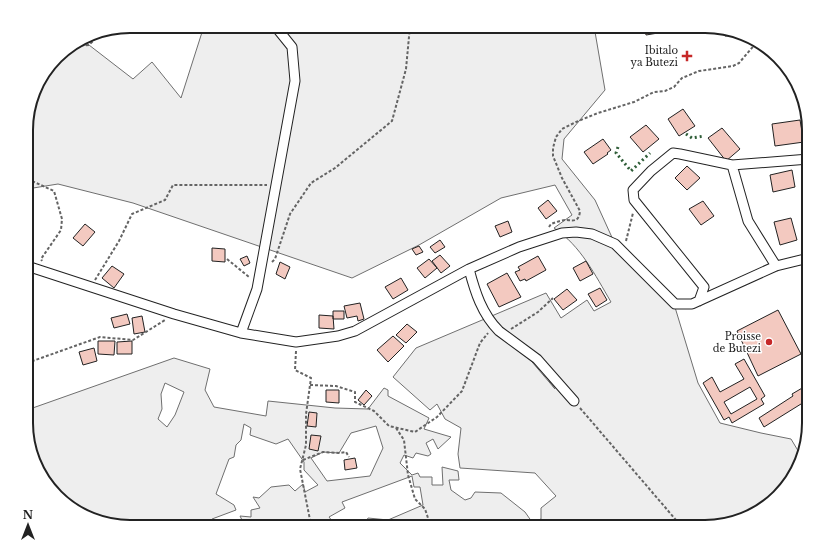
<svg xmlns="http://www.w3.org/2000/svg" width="835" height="553" font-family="'Libre Baskerville',serif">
	<rect width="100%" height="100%" fill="#fff"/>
	<path fill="#eee" stroke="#6f6f6f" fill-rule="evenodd" d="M 204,26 L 594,26 L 605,90 L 564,139 L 562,159 L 595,200 L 615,244 L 674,304 L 698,383 L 720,423 L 761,433 L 791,439 L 800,454 L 791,481 L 757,513 L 711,527 L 363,527 L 368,518 L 388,520 L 423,505 L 420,487 L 414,487 L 412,476 L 342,502 L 345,508 L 329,517 L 333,522 L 326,527 L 245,527 L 245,526 L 240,516 L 251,517 L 251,510 L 260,508 L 253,497 L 259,498 L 271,487 L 289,485 L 295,491 L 303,484 L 305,492 L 318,485 L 304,470 L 304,462 L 288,439 L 276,444 L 250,435 L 251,428 L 244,424 L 241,440 L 236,445 L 234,457 L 229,459 L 216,494 L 234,505 L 236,510 L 212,519 L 214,527 L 130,527 L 72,509 L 40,475 L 27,436 L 27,410 L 174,358 L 210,369 L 205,390 L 214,407 L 266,416 L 268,401 L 335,408 L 368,409 L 384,388 L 388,390 L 388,396 L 429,418 L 424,429 L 451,437 L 438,449 L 433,439 L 426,443 L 431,454 L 428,456 L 416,453 L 413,458 L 404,455 L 400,463 L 412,475 L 418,473 L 420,477 L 432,477 L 432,485 L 443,485 L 442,467 L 458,471 L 459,480 L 449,480 L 451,490 L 465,500 L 471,498 L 475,492 L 501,493 L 525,512 L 532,522 L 541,519 L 541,508 L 556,496 L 535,473 L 460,468 L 458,454 L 461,428 L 445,419 L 437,404 L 430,410 L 393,377 L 416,348 L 546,293 L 561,318 L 587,300 L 594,311 L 611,302 C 595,275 581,246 554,228 L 572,215 L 555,185 L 501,198 L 419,245 L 352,278 L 133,203 L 58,184 L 27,189 L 27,117 L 37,84 L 61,52 L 71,46 L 89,45 L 133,79 L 152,62 L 181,98 ZM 529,352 L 555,389 L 527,356 ZM 165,383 L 184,392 L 175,415 L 167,427 L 158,419 L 162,409 L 161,394 ZM 376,426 L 383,448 L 370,476 L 327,481 L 311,458 L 323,452 L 339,453 L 351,433 Z"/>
	<path fill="#f3c9c0" stroke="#222" fill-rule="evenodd" d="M 644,26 L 675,26 L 676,30 L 646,35 Z
		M 725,32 L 734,35 L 725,36 Z
		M 683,109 L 695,126 L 679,136 L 668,119 Z
		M 800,120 L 804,142 L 775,146 L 772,124 Z
		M 646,125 L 659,139 L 643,152 L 630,137 Z
		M 722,128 L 740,149 L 726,161 L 708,138 Z
		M 603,139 L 611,150 L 607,153 L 608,154 L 593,164 L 584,152 Z
		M 687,166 L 700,178 L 687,190 L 675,178 Z
		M 792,170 L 795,187 L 773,192 L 770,175 Z
		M 548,200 L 557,211 L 546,219 L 538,208 Z
		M 703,201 L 714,216 L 701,225 L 689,209 Z
		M 791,218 L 797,240 L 780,245 L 774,222 Z
		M 508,221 L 512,232 L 500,237 L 495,226 Z
		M 85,224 L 95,232 L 83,246 L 73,238 Z
		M 440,240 L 445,247 L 435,253 L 430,247 Z
		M 419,246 L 423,252 L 416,255 L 412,249 Z
		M 212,248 L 225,249 L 225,262 L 212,261 Z
		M 440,255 L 450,266 L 441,273 L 432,261 Z
		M 247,256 L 250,263 L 244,266 L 240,259 Z
		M 538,256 L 546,270 L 526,281 L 525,279 L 520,281 L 515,272 L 520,270 L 518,267 Z
		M 429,259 L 437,268 L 425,278 L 417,268 Z
		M 586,261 L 593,274 L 580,281 L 573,268 Z
		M 280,262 L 290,267 L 285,279 L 276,274 Z
		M 112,266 L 124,274 L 114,288 L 102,278 Z
		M 507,273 L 521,297 L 499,307 L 487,284 Z
		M 401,278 L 408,290 L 393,299 L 385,287 Z
		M 600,288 L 607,300 L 596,307 L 588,294 Z
		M 567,289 L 577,300 L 563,310 L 554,299 Z
		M 360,303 L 364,319 L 358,321 L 357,316 L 347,318 L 344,306 Z
		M 778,310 L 801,354 L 758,376 L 737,331 Z
		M 333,311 L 344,311 L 344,319 L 333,319 Z
		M 127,314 L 130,324 L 114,328 L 111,318 Z
		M 319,315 L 333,316 L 334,329 L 319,328 Z
		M 142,316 L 145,332 L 134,334 L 132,318 Z
		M 407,324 L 417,332 L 406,343 L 396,335 Z
		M 393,336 L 404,346 L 388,362 L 377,350 Z
		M 98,341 L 115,341 L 114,355 L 98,354 Z
		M 132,341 L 132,354 L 117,354 L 117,342 Z
		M 94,348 L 97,361 L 83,365 L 79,352 Z
		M 744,359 L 765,396 L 761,399 L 764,404 L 732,423 L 729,417 L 724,420 L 703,383 L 712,377 L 720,392 L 744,379 L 735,364 ZM 750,387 L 757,399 L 731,414 L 724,402 Z
		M 809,384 L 809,399 L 764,427 L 759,418 L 793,396 L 792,394 Z
		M 326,390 L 339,390 L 339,403 L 326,402 Z
		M 366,390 L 372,396 L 364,405 L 358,400 Z
		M 309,412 L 317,413 L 316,427 L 307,426 Z
		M 311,435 L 321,436 L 318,451 L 309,449 Z
		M 355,458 L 357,468 L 345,470 L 344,460 Z"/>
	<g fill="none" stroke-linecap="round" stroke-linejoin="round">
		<g stroke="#222" stroke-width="11">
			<path id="street" d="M 732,165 L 809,159
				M 27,266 L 174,314 L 241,333 L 296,342 L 338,336 L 355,331 L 469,269 L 519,247 L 562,233 L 576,232 L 592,234 L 615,244 L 675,304 L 692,304 L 776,266 L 809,258
				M 469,269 C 475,292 482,314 499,331 L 537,359 L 574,401
				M 699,301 L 704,287 L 634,200 L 633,190 L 651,171 L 673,153 L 680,154 L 732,165 L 748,221 L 776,266
				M 241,333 L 257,289 L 295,81 L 292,47 L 275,26"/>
		</g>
		<path stroke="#646464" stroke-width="2" stroke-dasharray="3 2" stroke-linecap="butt" d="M 176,26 L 192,33 L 228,30 L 231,26
			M 71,46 L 89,45 L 96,38 L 138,26
			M 27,182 L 34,182 L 54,191 L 62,219 L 61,230 L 41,259 L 42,261
			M 549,227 L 551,224 C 556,222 562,220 567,220 C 575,221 579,221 580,211 L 562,178 L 553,156 L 553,148 L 556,137 L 562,129 L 576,122 L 598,113 L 634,102 L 654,92 L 665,91 L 674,87 L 682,78 L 699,71 L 733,66 L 739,63 L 757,42
			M 626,241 L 633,213
			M 227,259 L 249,277
			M 272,262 L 275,259 L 290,214 L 311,183 L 335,168 L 392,121 L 406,69 L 410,26
			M 95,280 L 119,241 L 132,214 L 165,200 L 173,185 L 267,185
			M 511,329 L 538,312 L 553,298
			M 296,351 L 295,370 L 311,378 L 306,414 L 306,445 L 300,469 L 311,525 L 314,527
			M 27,363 L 100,337 L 133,340 L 165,320
			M 310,385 L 336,386 L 355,392 L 355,402 L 374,411 L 389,426 L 415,432 L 437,417 L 462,391 L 480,343 L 488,333
			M 580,408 L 682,527
			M 396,428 L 404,440 L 408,475 L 415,499 L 425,509 L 431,527
			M 303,460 L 323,452 L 339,453 L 346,452 L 349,457"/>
		<use href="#street" stroke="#fff" stroke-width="9"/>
		<path stroke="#2f5e38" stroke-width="3" stroke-dasharray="2 3" stroke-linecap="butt" d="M 686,134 L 692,138 L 704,136
			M 618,147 L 616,153 L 631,171 L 650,153"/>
	</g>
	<g fill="#c62828" stroke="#fff" stroke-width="1.5">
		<path d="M685 50h4v4h4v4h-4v4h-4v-4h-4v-4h4z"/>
		<circle cx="769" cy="342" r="4"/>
	</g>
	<g text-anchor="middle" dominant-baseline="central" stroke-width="3" stroke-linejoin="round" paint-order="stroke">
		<g font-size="10" fill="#222" stroke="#fff" text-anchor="end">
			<text x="678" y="50">Ibitalo<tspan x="678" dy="12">ya Butezi</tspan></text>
			<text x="761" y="336">Proisse<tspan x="761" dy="12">de Butezi</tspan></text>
		</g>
	</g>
	<path d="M0 0H835V553H0ZM130 33H705A97 97 0 0 1 802 130V423A97 97 0 0 1 705 520H130A97 97 0 0 1 33 423V130A97 97 0 0 1 130 33Z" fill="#fff" fill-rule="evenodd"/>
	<path fill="none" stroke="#222" stroke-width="2" d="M130 33H705A97 97 0 0 1 802 130V423A97 97 0 0 1 705 520H130A97 97 0 0 1 33 423V130A97 97 0 0 1 130 33Z"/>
	<g transform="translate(28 525)" stroke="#ffffff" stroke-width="3" paint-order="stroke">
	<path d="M0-3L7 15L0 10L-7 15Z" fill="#222222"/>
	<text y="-6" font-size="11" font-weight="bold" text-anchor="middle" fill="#222222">N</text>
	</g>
</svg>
